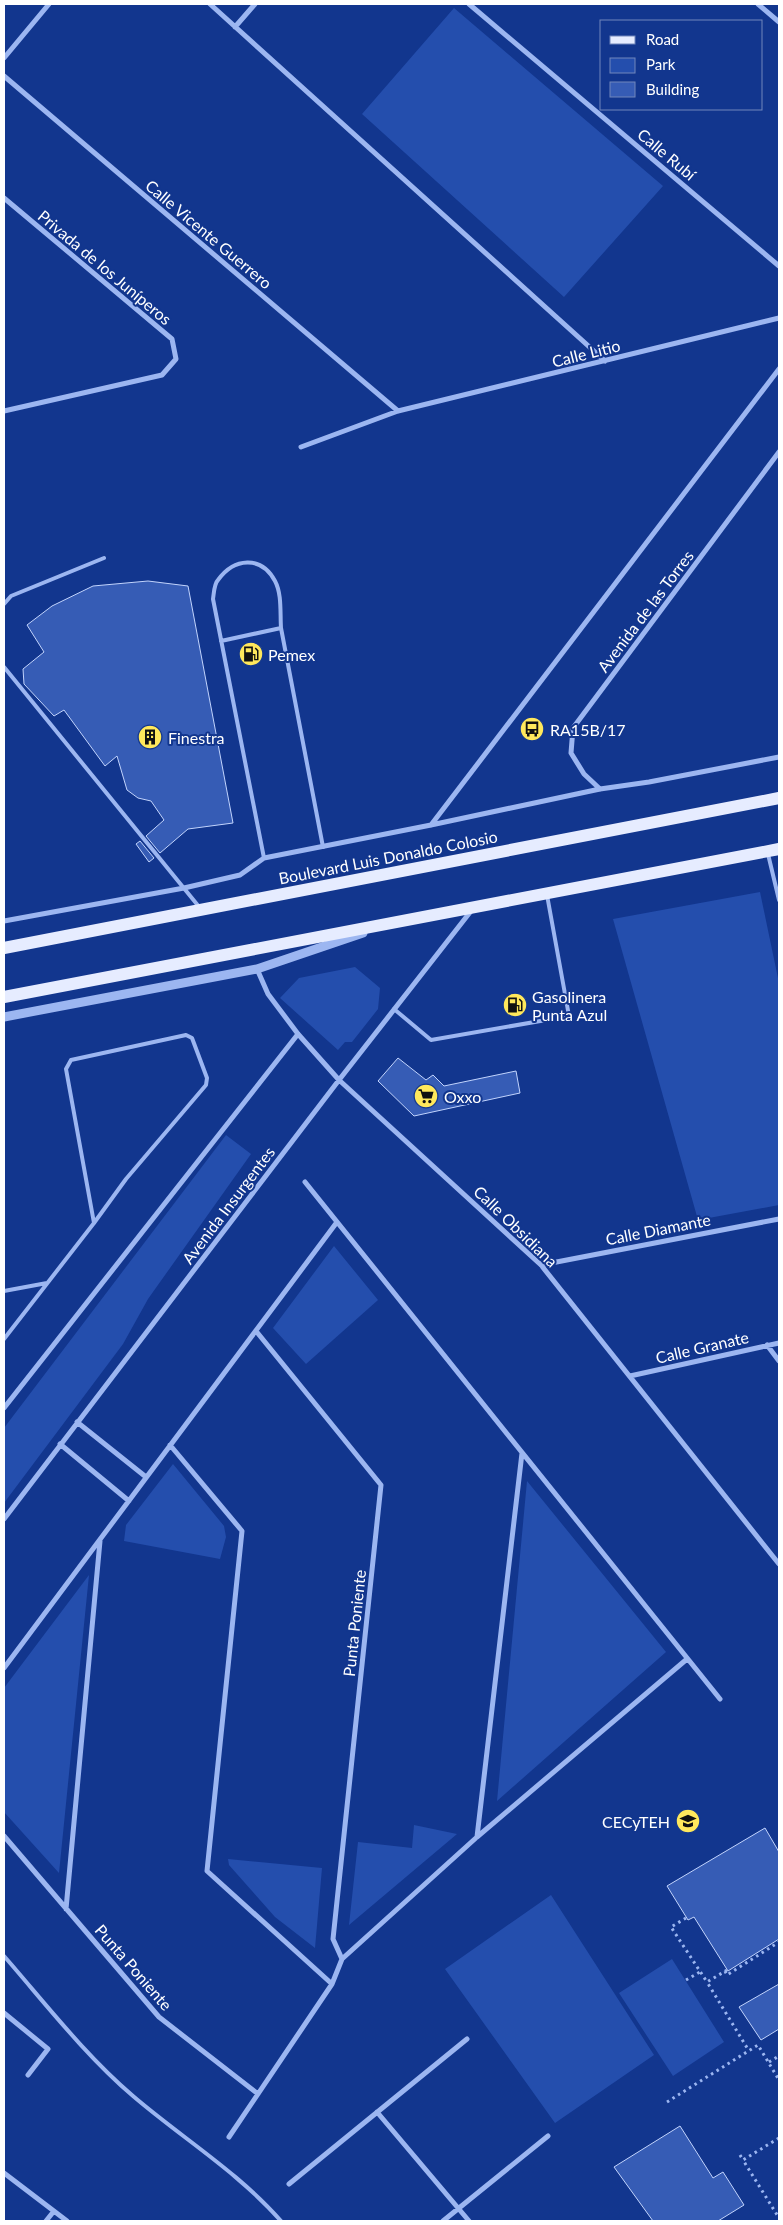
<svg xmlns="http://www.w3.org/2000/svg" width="783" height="2225" font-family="Lato,sans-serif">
	<rect width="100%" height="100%" fill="#12368e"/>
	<path fill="#244ead" d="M 454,8 L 663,186 L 564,297 L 362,114 Z
		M 760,892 L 779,983 L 779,1205 L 698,1220 L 613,919 Z
		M 355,967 L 380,988 L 378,1009 L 352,1042 L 345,1042 L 338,1050 L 280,998 L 299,978 Z
		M 226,1135 L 251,1154 L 148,1299 L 123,1344 L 4,1503 L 4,1428 Z
		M 334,1246 L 378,1300 L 306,1364 L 273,1328 Z
		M 173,1464 L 224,1526 L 226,1537 L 220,1559 L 124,1541 L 126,1525 Z
		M 527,1481 L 666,1652 L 497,1801 Z
		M 89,1575 L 59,1873 L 4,1812 L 4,1688 Z
		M 414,1825 L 457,1834 L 349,1925 L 358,1842 L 412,1848 Z
		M 228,1859 L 322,1868 L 315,1948 L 275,1917 L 229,1865 Z
		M 551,1895 L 654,2055 L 555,2123 L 445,1969 Z
		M 672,1959 L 724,2042 L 673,2076 L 619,1993 Z"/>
	<path fill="#365cb5" stroke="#c2d4fd" d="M 148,581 L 188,586 L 233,823 L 188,829 L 160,853 L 146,836 L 164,820 L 151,801 L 138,798 L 127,790 L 117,756 L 105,766 L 64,710 L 54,716 L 24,684 L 23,669 L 44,652 L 27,625 L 52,606 L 93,586 Z
		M 140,841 L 154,858 L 149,862 L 136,844 Z
		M 398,1058 L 426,1080 L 433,1075 L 444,1086 L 516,1071 L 520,1093 L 414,1116 L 378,1081 Z
		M 765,1828 L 779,1852 L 779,1939 L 728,1971 L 694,1917 L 688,1920 L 667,1886 Z
		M 779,1984 L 779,2029 L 761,2040 L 739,2007 Z
		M 680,2126 L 713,2178 L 723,2172 L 744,2205 L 718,2221 L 653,2221 L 614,2167 Z"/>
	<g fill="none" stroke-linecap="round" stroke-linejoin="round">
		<path stroke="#9cb6f1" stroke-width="3" stroke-dasharray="2.5 4" stroke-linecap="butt" d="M 686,1918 L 671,1927 L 707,1982
			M 727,1970 L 707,1982 L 749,2051
			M 725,1971 L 727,1975 L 779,1942
			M 686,1980 L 700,1972
			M 769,2062 L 779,2056
			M 667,2102 L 758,2045 L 779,2080
			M 779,2138 L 743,2160 L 779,2218
			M 740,2155 L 743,2160"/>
		<path stroke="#9cb6f1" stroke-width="4" d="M 4,604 L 11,596 L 104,558
			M 221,641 L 281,628
			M 4,667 L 200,908
			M 768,854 L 779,900
			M 264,858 L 213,599 C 214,593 214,584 218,580 C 234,558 261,555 275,581 C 282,594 280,613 281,628 L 323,847
			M 394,1009 L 431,1040 L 569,1016 L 547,895
			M 4,1291 L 47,1283
			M 4,1339 L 94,1223 L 126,1179 L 206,1085 L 207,1078 L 192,1038 L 186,1035 L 71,1060 L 66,1069 L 94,1223
			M 4,1956 C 45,2003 85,2055 133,2096 C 182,2138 238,2172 281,2221"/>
		<path stroke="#9cb6f1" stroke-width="5" d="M 210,4 L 605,361
			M 469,4 L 779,266
			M 758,4 L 779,22
			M 235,27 L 255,4
			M 4,58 L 49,4
			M 4,76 L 398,411
			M 4,198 L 172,339 L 176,359 L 162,375 L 4,411
			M 301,447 L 398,411 L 779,318
			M 600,789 L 584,774 L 571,753 L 573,728 L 779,452
			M 431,825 L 779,369
			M 4,921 L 184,888 L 240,875 L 264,858 L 431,825 L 600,789 L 649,782 L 779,757
			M 257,969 L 268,994 L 298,1034 L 339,1080 L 541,1265 L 779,1564
			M 305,1182 L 720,1699
			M 541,1265 L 779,1219
			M 256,1331 L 381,1485 L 333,1939 L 342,1959
			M 767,1345 L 779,1361
			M 630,1376 L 779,1343
			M 4,1408 L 298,1034
			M 77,1422 L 146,1477
			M 60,1444 L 129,1501
			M 170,1445 L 242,1531 L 207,1871 L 332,1984
			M 4,1519 L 339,1080 L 471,911
			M 4,1668 L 337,1222
			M 4,1836 L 159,2017 L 258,2094
			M 477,1837 L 522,1453
			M 66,1909 L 100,1541
			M 4,2013 L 48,2049 L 28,2075
			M 377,2112 L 469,2221
			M 229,2137 L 332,1984 L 342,1959 L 477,1837 L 687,1659
			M 4,2173 L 67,2221
			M 289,2184 L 467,2039
			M 46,2221 L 54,2211
			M 443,2221 L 548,2136"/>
		<path stroke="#9cb6f1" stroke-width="9" d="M 4,1017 L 257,969 L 363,933"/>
		<path stroke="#e6ecff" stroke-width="12" d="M 4,948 L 779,798
			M 4,997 L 779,849"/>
	</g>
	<defs>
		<g id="fuel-disc" transform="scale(1.25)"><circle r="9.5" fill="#ffe85c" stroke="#12368e"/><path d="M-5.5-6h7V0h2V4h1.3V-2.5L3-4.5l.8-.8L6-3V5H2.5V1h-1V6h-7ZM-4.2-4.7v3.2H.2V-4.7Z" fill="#111"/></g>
		<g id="bus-disc" transform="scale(1.25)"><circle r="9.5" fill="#ffe85c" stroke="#12368e"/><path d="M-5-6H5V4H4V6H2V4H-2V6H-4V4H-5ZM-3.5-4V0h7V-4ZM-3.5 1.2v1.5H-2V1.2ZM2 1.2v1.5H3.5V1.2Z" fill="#111"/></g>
		<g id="building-disc" transform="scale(1.25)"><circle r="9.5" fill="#ffe85c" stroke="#12368e"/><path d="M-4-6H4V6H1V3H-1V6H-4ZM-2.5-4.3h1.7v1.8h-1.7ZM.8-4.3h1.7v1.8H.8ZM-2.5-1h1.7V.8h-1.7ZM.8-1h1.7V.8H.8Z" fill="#111"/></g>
		<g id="supermarket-disc" transform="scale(1.25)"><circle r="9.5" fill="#ffe85c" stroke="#12368e"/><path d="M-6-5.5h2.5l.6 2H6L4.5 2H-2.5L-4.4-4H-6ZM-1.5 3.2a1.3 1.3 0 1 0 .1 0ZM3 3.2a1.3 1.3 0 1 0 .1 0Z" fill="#111"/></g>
		<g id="school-disc" transform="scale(1.25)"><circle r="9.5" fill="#ffe85c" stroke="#12368e"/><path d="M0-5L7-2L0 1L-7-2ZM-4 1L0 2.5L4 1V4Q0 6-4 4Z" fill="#111"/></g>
	</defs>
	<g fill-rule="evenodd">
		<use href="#fuel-disc" x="251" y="654"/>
		<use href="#bus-disc" x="532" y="729"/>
		<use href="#building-disc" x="150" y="737"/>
		<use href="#fuel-disc" x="515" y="1005"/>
		<use href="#supermarket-disc" x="426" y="1096"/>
		<use href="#school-disc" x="688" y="1821"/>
	</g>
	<g text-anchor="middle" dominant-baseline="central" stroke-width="4" stroke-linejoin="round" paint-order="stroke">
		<g font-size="16" fill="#fff" stroke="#12368e">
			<text transform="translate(667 154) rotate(40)">Calle Rubí</text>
			<text transform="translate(209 234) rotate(40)">Calle Vicente Guerrero</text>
			<text transform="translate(105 267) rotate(40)">Privada de los Juníperos</text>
			<text transform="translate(586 353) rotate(-14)">Calle Litio</text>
			<text transform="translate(645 611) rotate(-53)">Avenida de las Torres</text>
			<text transform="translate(388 857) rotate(-11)">Boulevard Luis Donaldo Colosio</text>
			<text transform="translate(228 1205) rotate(-53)">Avenida Insurgentes</text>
			<text transform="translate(516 1226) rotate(44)">Calle Obsidiana</text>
			<text transform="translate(658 1229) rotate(-11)">Calle Diamante</text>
			<text transform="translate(702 1347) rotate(-13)">Calle Granate</text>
			<text transform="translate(354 1623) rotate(-84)">Punta Poniente</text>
			<text transform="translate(134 1967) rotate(49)">Punta Poniente</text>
		</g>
		<g font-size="16" fill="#fff" stroke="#12368e" text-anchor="start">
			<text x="268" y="654">Pemex</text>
			<text x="550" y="729">RA15B/17</text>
			<text x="168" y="737">Finestra</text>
			<text x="532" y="996">Gasolinera<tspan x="532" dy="18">Punta Azul</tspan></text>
			<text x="444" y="1096">Oxxo</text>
			<text x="670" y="1821" text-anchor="end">CECyTEH</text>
		</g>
	</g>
	<rect width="783" height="2225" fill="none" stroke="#ffffff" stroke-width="10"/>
	<rect x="600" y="20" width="162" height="90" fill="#12368e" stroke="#7186bb"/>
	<rect x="610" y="36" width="25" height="8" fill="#e6ecff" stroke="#7186bb"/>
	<text x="646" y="45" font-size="15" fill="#ffffff">Road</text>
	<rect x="610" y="58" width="25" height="15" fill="#244ead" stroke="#7186bb"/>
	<text x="646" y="70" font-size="15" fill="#ffffff">Park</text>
	<rect x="610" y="82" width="25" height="15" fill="#365cb5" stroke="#7186bb"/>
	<text x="646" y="95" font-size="15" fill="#ffffff">Building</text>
</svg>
